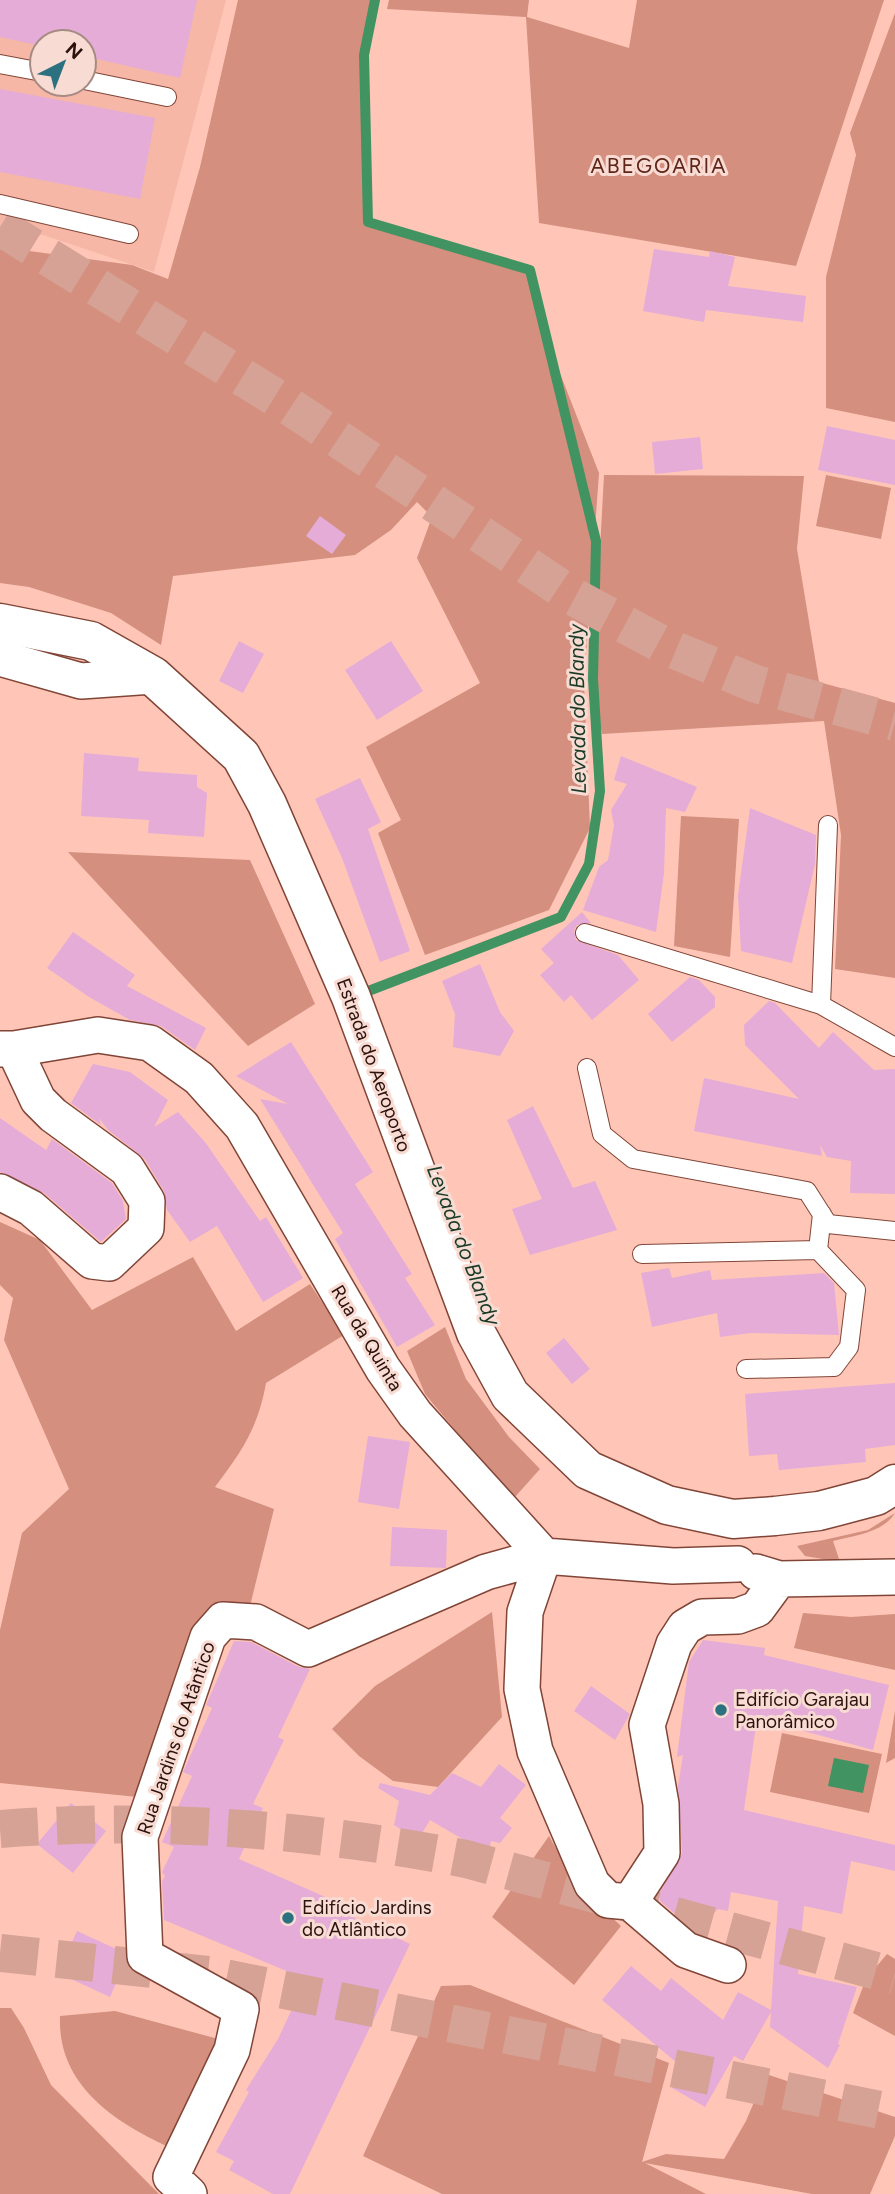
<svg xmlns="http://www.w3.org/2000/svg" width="895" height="2194" font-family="Figtree,sans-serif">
	<rect width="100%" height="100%" fill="#ffc6b7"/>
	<path fill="#f6b7a7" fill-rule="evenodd" d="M 0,0 L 226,0 L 154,272 L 43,235 L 0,235 ZM 42,42 L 84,42 L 84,84 L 42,84 Z"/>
	<path fill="#d48f7e" d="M 238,0 L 375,0 L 364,55 L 368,222 L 530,270 L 554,358 L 599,473 L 584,683 L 590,828 L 549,910 L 425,955 L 378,833 L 401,820 L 366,747 L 480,683 L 417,558 L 432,517 L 417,502 L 391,530 L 355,555 L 173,576 L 161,645 L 111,613 L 29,587 L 0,583 L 0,247 L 132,265 L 168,279 L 200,167 Z
		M 389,0 L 529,0 L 527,17 L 629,48 L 637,0 L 884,0 L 796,266 L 539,223 L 526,17 L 387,9 Z
		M 895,13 L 895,422 L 826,408 L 826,277 L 856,155 L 850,133 Z
		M 604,475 L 804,476 L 797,549 L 819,682 L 895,703 L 895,978 L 835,969 L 841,835 L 824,721 L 602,734 L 593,679 Z
		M 826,475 L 891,488 L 881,539 L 816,526 Z
		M 681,816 L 739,819 L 730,957 L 674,946 Z
		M 68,852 L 250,860 L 315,1004 L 248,1046 Z
		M 0,1222 L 40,1240 L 92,1310 L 193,1257 L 236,1331 L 310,1284 L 344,1335 L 266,1383 C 258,1428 242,1451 215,1487 L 274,1509 L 250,1606 L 198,1627 L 147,1798 L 0,1783 L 0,1630 L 22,1533 L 69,1489 L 4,1340 L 13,1298 L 0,1285 Z
		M 445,1327 L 466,1379 L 509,1437 L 540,1469 L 515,1497 L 505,1490 L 425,1394 L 407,1351 Z
		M 895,1513 C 884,1532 854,1536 833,1541 L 840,1562 L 805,1556 L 797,1546 L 868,1530 Z
		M 492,1612 L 502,1717 L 438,1787 L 393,1781 L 359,1756 L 332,1729 L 375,1686 Z
		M 803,1613 L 851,1617 L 895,1614 L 895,1670 L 794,1648 Z
		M 895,1711 L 895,1758 L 886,1763 Z
		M 782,1733 L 882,1754 L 869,1813 L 770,1792 Z
		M 549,1836 L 575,1882 L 621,1926 L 574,1985 L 492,1917 Z
		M 887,1954 L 895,1959 L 895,2036 L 853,2013 L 866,1979 Z
		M 470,1985 L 669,2063 L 642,2162 L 666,2154 L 724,2159 L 746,2121 L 766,2074 L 895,2117 L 895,2136 L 870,2194 L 812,2194 L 645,2163 L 706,2194 L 442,2194 L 363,2156 L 441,1986 Z
		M 0,2008 L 11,2008 L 24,2028 L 51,2085 L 159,2194 L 0,2194 Z
		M 115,2011 L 222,2040 L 178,2151 C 120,2126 57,2088 60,2016 Z"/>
	<path fill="#429362" d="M 834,1758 L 869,1765 L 863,1793 L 828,1786 Z"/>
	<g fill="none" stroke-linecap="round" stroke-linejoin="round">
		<path stroke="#429362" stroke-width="10" d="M 358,995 L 561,917 L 589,864 L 600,791 L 593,679 L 596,541 L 530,270 L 368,222 L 364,55 L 375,0"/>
	</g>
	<path fill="#e4acd7" d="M 0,0 L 197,0 L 180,78 L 84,56 L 84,42 L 42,42 L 42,46 L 0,37 Z
		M 0,89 L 155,118 L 140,199 L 0,172 Z
		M 654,249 L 709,257 L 710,251 L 735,257 L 728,286 L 806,296 L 803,322 L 706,310 L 704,322 L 643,311 Z
		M 827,426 L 895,440 L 895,485 L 818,470 Z
		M 700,437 L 703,469 L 655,474 L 652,442 Z
		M 320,516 L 346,535 L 332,554 L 306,536 Z
		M 239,641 L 264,654 L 243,693 L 219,681 Z
		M 391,641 L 423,691 L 377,720 L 345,670 Z
		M 84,753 L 139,758 L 138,771 L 197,775 L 197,787 L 207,793 L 204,837 L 148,833 L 149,820 L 81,816 Z
		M 621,756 L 697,787 L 685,812 L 666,808 L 664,873 L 656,932 L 583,910 L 599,867 L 608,860 L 614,825 L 611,810 L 627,784 L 614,780 Z
		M 360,778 L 381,822 L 368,829 L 410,951 L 380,962 L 342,858 L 315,799 Z
		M 750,808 L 816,835 L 815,864 L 792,963 L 741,951 L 738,895 Z
		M 582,912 L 591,923 L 577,925 L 574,930 L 576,940 L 618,955 L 639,980 L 592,1020 L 571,995 L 564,1002 L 540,975 L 554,963 L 541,949 Z
		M 73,932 L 135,975 L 127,986 L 206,1028 L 195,1050 L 161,1026 L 130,1020 L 89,997 L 47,968 Z
		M 480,964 L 500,1012 L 514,1031 L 500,1056 L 453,1047 L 455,1014 L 442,981 Z
		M 690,977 L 699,980 L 715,997 L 715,1007 L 672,1042 L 648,1014 Z
		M 769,1001 L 775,1003 L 819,1048 L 833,1032 L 874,1070 L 895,1069 L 895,1194 L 850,1193 L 851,1161 L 827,1157 L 820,1145 L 822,1156 L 694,1131 L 704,1078 L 799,1099 L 745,1045 L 744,1025 Z
		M 291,1042 L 373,1172 L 355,1184 L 412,1274 L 405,1278 L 435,1325 L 397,1347 L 335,1239 L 343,1233 L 260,1099 L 288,1104 L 236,1076 Z
		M 93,1064 L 130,1072 L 168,1100 L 154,1127 L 178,1112 L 205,1142 L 260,1221 L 266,1217 L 303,1278 L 263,1302 L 217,1226 L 190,1242 L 167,1210 L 164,1191 L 144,1158 L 108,1130 L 99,1118 L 101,1125 L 71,1103 Z
		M 533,1106 L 573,1188 L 595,1181 L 617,1230 L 530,1255 L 512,1209 L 542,1199 L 507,1120 Z
		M 0,1118 L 46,1150 L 52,1139 L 112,1183 L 123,1201 L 126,1219 L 101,1242 L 44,1193 L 0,1172 Z
		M 669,1268 L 672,1278 L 710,1270 L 712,1280 L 824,1273 L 834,1283 L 839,1335 L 751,1333 L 720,1337 L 717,1313 L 652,1327 L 641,1273 Z
		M 564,1338 L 590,1369 L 572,1384 L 546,1353 Z
		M 895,1383 L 895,1445 L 865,1449 L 866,1462 L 779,1470 L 777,1454 L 749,1456 L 745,1394 Z
		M 368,1436 L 410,1442 L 399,1509 L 358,1502 Z
		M 392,1527 L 447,1530 L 446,1568 L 390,1566 Z
		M 703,1640 L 765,1648 L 764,1655 L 889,1685 L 873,1750 L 757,1718 L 744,1810 L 895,1845 L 895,1871 L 851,1861 L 842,1914 L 804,1906 L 798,1974 L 857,1987 L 838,2044 L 840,2045 L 828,2068 L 770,2027 L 771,2012 L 743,2061 L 734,2056 L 705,2107 L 672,2088 L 683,2068 L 602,2000 L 631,1966 L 661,1991 L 671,1978 L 723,2020 L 738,1992 L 771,2010 L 778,1901 L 731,1892 L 728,1911 L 718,1909 L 696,1932 L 660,1901 L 659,1894 L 682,1853 L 678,1786 L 683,1755 L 677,1757 L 689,1662 Z
		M 234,1641 L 251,1642 L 299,1667 L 310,1669 L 278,1737 L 284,1740 L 253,1804 L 263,1808 L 239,1859 L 341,1904 L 338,1910 L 410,1944 L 290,2194 L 273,2194 L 229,2170 L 234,2161 L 216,2152 L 249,2092 L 246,2090 L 278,2039 L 306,1979 L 164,1920 L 162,1881 L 165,1876 L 162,1872 L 174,1847 L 162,1842 L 192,1776 L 183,1772 L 212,1708 L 206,1705 Z
		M 591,1686 L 630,1714 L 615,1740 L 574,1711 Z
		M 499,1764 L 526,1785 L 500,1818 L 512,1828 L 500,1843 L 491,1841 L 488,1854 L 430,1820 L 418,1840 L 394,1825 L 399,1801 L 378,1788 L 380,1783 L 430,1795 L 452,1773 L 481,1787 Z
		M 71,1803 L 106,1831 L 73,1873 L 37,1844 Z
		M 77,1931 L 125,1953 L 126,1960 L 110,1997 L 58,1973 Z"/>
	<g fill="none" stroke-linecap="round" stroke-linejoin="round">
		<path stroke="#d5a295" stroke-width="38" stroke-dasharray="38 19" stroke-linecap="butt" d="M 0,227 L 286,404 L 574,597 L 665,646 L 756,684 L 895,722"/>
		<path stroke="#d5a295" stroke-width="38" stroke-dasharray="38 19" stroke-linecap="butt" d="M 0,1829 C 157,1817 311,1829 466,1859 L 895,1976
			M 0,1953 L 210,1975 L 895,2113"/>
		<g stroke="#814537" stroke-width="20">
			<path id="lane" d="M 0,64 L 42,72
				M 84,80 L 167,97
				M 0,204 L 129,234
				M 585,933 L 821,1005 L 895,1047
				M 821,1005 L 828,825
				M 587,1068 L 602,1134 L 633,1159 L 807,1191 L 828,1224 L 895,1231
				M 642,1254 L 818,1250 L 822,1214
				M 746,1369 L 834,1367 L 849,1347 L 856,1290 L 818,1250"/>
		</g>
		<g stroke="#814537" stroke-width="38">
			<path id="street" d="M 0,658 L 81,681 L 153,676
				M 0,1049 L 14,1049 L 98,1035 L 150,1043 L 199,1078 L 242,1126 L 383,1369 L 415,1414 L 544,1556
				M 0,1192 L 31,1208 L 92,1261 L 109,1263 L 146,1228 L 147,1201 L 127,1169 L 53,1115 L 38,1100 L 14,1049
				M 544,1556 L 525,1612 L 522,1689 L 535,1751 L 592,1884 L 608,1900 L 630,1902 L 686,1950 L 728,1965
				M 756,1572 L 779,1579 L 895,1577
				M 630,1902 L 662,1853 L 661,1804 L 647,1725 L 674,1644 L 685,1627 L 702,1617 L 738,1616 L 757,1609 L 779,1579
				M 189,2194 L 171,2177 L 232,2050 L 241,2009 L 145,1956 L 140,1837 L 208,1637 L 223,1620 L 256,1622 L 308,1649 L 486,1572 L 544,1556 L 673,1566 L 738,1564"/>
		</g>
		<g stroke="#814537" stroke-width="41">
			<path id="secondary" d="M 0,623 L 91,641 L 153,676 L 241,756 L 267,804 L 351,997 L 476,1333 L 510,1395 L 588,1470 L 667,1505 L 733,1519 L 775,1516 L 819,1511 L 876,1496 L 895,1484"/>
		</g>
		<use href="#lane" stroke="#fff" stroke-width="18"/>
		<use href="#street" stroke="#fff" stroke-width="35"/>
		<use href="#secondary" stroke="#fff" stroke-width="38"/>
	</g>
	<g fill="#2c7180" stroke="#f8dbd3" stroke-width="2.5">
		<circle cx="721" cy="1710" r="7"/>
		<circle cx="288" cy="1918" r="7"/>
	</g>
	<g text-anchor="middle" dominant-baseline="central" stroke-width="6" stroke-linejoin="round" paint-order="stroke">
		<g font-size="19" fill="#2b120c" stroke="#f8dbd3">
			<text transform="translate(374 1065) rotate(70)">Estrada do Aeroporto</text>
			<text transform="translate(367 1338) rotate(59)">Rua da Quinta</text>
			<text transform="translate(176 1738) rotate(-71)">Rua Jardins do Atântico</text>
		</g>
		<g font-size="19" fill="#2b120c" stroke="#f8dbd3" text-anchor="start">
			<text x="735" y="1699">Edifício Garajau<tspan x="735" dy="22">Panorâmico</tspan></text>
			<text x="302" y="1907">Edifício Jardins<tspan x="302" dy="22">do Atlântico</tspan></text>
		</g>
		<g font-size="21" letter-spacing="2" fill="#5e2518" stroke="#f8dbd3">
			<text x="659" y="165">ABEGOARIA</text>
		</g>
		<g font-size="21" font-style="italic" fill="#193b26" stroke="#f8dbd3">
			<text transform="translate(577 709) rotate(-91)">Levada do Blandy</text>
			<text transform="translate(464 1245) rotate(69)">Levada do Blandy</text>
		</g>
	</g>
	<g transform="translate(63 63) rotate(42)"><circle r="33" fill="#f8dbd3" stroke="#a68b83" stroke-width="2"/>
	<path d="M0-5L12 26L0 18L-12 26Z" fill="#2c7180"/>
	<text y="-10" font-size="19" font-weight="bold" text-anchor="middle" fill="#2b120c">N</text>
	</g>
</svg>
